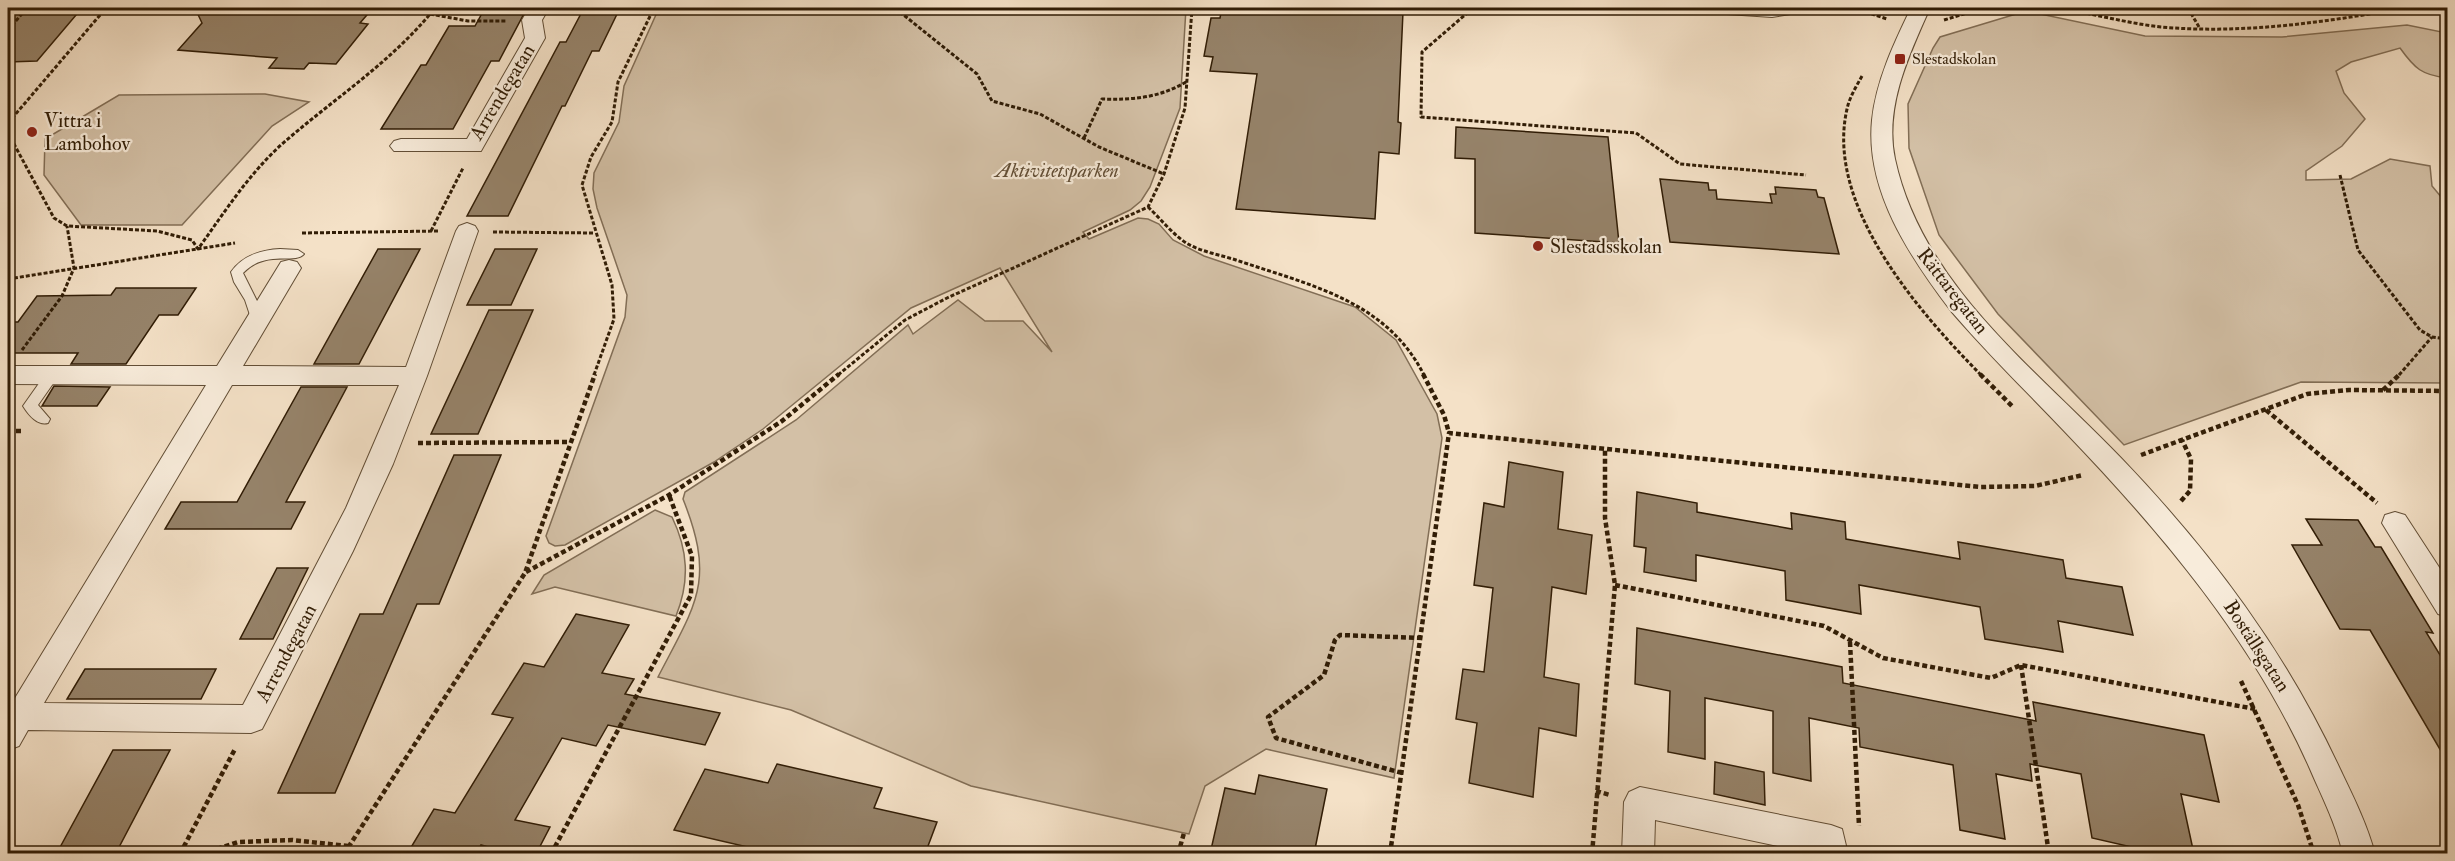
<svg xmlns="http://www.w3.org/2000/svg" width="2455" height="861" font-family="'IM FELL Double Pica',serif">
	<rect width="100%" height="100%" fill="#f4e1c7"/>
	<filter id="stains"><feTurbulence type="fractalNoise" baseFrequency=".00333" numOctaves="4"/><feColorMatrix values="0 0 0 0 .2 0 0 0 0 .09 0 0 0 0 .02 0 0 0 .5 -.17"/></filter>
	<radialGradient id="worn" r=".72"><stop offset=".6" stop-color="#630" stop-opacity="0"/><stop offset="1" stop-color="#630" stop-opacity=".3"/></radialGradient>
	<path fill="#d3c0a6" stroke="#826e56" stroke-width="1.5" d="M 659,8 L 1186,8 L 1180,108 L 1150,187 L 1141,201 L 1130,210 L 1083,232 L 1089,239 L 1138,218 L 1148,219 L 1159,224 L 1173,240 L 1204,256 L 1355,307 L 1396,340 L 1437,414 L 1442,438 L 1394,778 L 1266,749 L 1205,786 L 1189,834 L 1184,833 L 971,786 L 791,710 L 658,677 C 696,603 716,582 683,499 L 685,492 L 796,420 L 908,325 L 913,334 L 958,300 L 985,321 L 1023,321 L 1052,352 L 1000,268 L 911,308 L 763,429 L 714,462 L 565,545 L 555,546 L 549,543 L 546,536 L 625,317 L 627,295 L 597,208 L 593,189 L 594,173 L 619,122 L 624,86 Z
		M 2026,11 L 2145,36 L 2282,37 L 2407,25 L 2447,33 L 2447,78 C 2422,75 2415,69 2400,48 L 2351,62 L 2336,71 L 2344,93 L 2365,119 L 2342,146 L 2306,171 L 2306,180 L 2351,179 L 2390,159 L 2430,166 L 2432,186 L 2442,198 L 2447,191 L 2447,383 L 2301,382 L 2124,445 L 1998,314 L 1939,235 L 1909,148 L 1908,104 L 1933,48 L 1940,37 Z
		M 265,94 L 309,102 L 272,126 L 182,225 L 81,225 L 44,175 L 45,139 L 119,95 Z
		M 655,510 L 672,517 C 688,550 690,581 676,616 L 555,587 L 532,594 L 544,575 Z"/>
	<path fill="#96836a" stroke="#311d06" stroke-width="1.5" d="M 8,8 L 82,8 L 37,61 L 8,62 Z
		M 195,8 L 373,8 L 360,23 L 368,24 L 336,64 L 309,63 L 304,69 L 269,68 L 277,58 L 178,50 L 202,23 Z
		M 485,8 L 527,8 L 499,61 L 491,61 L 453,129 L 381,129 L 421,65 L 426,65 L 449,26 L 475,26 Z
		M 584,8 L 620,8 L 599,51 L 592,51 L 565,106 L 562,106 L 508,216 L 467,216 L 560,42 L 566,42 Z
		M 1222,8 L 1350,14 L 1351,9 L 1403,12 L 1398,122 L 1401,123 L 1399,154 L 1379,152 L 1375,219 L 1236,209 L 1257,74 L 1210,71 L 1213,57 L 1204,56 L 1211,18 L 1220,18 Z
		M 1456,127 L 1608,137 L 1619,243 L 1475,233 L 1475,159 L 1455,158 Z
		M 1660,179 L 1708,183 L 1709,190 L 1716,190 L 1717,199 L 1772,203 L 1770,194 L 1776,194 L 1775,187 L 1816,190 L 1818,197 L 1824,198 L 1839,254 L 1670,242 Z
		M 378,249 L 420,249 L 359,364 L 314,364 Z
		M 495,249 L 537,249 L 511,305 L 467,305 Z
		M 116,288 L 196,288 L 178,315 L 159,315 L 126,364 L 71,364 L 78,353 L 8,353 L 8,322 L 18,322 L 37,296 L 111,295 Z
		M 489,310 L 533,310 L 478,434 L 431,434 Z
		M 54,386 L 110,387 L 97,406 L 42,406 Z
		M 301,387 L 347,387 L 286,502 L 305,502 L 291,529 L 165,529 L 181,502 L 237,502 Z
		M 454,455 L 501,455 L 439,604 L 417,604 L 335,793 L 278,793 L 360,614 L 383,614 Z
		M 1509,462 L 1563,472 L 1558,529 L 1592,535 L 1586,594 L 1552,587 L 1544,677 L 1579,684 L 1576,736 L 1539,728 L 1533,797 L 1469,783 L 1477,723 L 1456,719 L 1463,669 L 1484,672 L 1493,588 L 1474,585 L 1484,503 L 1504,507 Z
		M 1637,492 L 1697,503 L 1697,512 L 1792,529 L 1791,513 L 1845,522 L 1846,539 L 1960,559 L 1958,542 L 2063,560 L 2066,578 L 2122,587 L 2133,635 L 2058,621 L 2063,652 L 1985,639 L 1980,607 L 1859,585 L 1861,614 L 1786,600 L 1785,571 L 1696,555 L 1696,581 L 1644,572 L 1646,548 L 1634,546 Z
		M 2306,519 L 2358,520 L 2375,547 L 2381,547 L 2433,633 L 2426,632 L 2448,668 L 2448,763 L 2370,630 L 2340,629 L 2292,545 L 2322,545 Z
		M 277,568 L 308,568 L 273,639 L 240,639 Z
		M 576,614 L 629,625 L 602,673 L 634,679 L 625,694 L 720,713 L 705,745 L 608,725 L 596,746 L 562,738 L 515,820 L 550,827 L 536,854 L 513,854 L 481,845 L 476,854 L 407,854 L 434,809 L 455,813 L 513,718 L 492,714 L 524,663 L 544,667 Z
		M 1637,628 L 1842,667 L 1843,683 L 2036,721 L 2033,702 L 2204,735 L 2219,802 L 2181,794 L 2194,854 L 2162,854 L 2092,838 L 2081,774 L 2030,764 L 2032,781 L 1996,774 L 2005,839 L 1960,830 L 1953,765 L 1860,747 L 1859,728 L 1809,718 L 1811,781 L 1773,773 L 1773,711 L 1705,698 L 1705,759 L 1668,752 L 1670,691 L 1635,684 Z
		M 85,669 L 216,669 L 201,699 L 67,699 Z
		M 113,750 L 170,750 L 117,851 L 58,851 Z
		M 1715,762 L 1764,772 L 1765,805 L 1714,794 Z
		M 777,764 L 882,788 L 874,808 L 937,822 L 925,854 L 750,854 L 752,848 L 674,830 L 705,769 L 768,783 Z
		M 1259,775 L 1327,789 L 1314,854 L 1210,854 L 1225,788 L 1255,794 Z"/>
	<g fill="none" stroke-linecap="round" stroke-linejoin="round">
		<g stroke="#624e36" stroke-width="2">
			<path id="service" d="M 1677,8 C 1708,5 1740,12 1772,11 C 1786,10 1800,6 1814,8 L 1809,11 L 1772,17 L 1682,11 Z
				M 280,249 L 298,250 L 304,254 C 294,265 266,249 243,273 L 260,307 L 267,309 L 269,312 L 263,317 L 250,315 L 245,300 L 234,282 L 231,272 C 243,255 261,250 280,249 Z
				M 52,370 L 59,375 L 38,405 L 50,419 L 48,423 C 37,426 28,414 23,406 L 47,372 Z"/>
		</g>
		<g stroke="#624e36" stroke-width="2">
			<path id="minor" d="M 529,8 L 549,8 L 542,20 L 545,38 L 481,151 L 394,151 L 390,146 L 394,141 L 401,139 L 467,139 L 525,38 L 522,20 Z
				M 1911,8 L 1930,8 C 1909,55 1884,107 1895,159 C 1922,285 2037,370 2122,459 C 2211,552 2286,652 2340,769 C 2353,796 2367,824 2375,854 L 2343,854 C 2336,824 2322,797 2310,769 C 2253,641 2162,533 2066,433 C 2027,392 1987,353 1951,311 C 1910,257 1865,191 1872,120 C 1876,81 1894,43 1911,8 Z
				M 467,223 L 475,226 L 478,231 L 427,376 L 393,464 L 353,551 L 262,729 L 251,733 L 28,730 L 19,746 L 8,750 L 8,703 L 12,703 L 206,385 L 8,384 L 8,366 L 217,366 L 281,262 L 289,260 L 297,262 L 301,268 L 243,366 L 406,367 L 456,231 L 459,226 ZM 232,385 L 399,385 L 346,508 L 243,705 L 44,703 Z
				M 2395,512 L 2405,515 L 2448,581 L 2448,617 L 2438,614 L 2382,523 L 2385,515 Z
				M 1640,787 L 1831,825 L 1842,829 L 1848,854 L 1816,854 L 1655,820 L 1654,854 L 1622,854 L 1624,802 L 1629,792 Z"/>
		</g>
		<path stroke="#311d06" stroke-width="3" stroke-dasharray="4 2" stroke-linecap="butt" d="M 895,8 L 977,74 L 992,101 L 1040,114 L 1099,147 L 1164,174
			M 1473,8 L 1422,52 L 1421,117 L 1636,133 L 1680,164 L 1806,175
			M 1854,8 L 1887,19
			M 2057,8 C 2092,13 2125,23 2161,27 C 2241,34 2323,23 2402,8
			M 2188,8 L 2199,27
			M 430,14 L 468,21 L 506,21
			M 1944,20 L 1983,8
			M 8,30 L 27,8
			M 1862,76 C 1857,85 1851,95 1848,105 C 1822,203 1919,312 1981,375
			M 8,123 L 106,8
			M 8,133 L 54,218 L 67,226 L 157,231 L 192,240 L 198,249 C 224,213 248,175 281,145 C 333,99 391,63 435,8
			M 1084,138 L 1102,99 C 1132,100 1159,98 1186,82
			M 2340,175 L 2358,250 L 2420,330 L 2432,337 L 2448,339
			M 1148,207 C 1160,218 1174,236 1188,244 C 1202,252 1221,255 1236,260 C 1309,285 1386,300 1424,375
			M 431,231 L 463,168
			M 493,232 L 595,233
			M 302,233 L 438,231
			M 8,279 L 235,243
			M 22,350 L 62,296 L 74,268 L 67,226
			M 594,375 L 614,319 L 612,285 L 582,185 L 591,157 L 612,122 L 618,82 L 654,8
			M 838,375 L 905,320 L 947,298 L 1148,207 L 1164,174 L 1185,108 L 1192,8
			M 2399,375 L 2432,337"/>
		<path stroke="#311d06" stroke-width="4.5" stroke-dasharray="5 3" stroke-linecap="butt" d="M 1423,374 L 1444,415 L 1449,433
			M 1980,374 L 2012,406
			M 2383,390 L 2400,374
			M 2266,410 L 2377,503
			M 8,431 L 22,431
			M 418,443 L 570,442
			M 2141,455 L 2307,394 L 2349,390 L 2448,391
			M 2181,501 L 2190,491 L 2191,459 L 2182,440
			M 526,572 L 669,495 L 782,421 L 839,374
			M 1615,585 L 1824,626 L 1883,658 L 1991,678 L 2021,665 L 2255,709
			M 1850,642 L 1859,826
			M 2021,665 L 2049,854
			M 2241,681 L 2298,805 L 2314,854
			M 1402,773 L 1276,738 L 1268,717 L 1324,675 L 1335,640 L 1340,635 L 1422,638
			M 1596,791 L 1610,795
			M 180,854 L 235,749
			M 202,854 L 238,842 L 292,840 L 348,846
			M 344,854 L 525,573 L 595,374
			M 551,854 L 691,595 L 692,556 L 669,495
			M 1178,854 L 1184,833
			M 1390,854 L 1449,433 L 1980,487 L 2035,486 L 2083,475
			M 1592,854 L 1615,585 L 1605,518 L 1605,450"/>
		<use href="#service" fill="#f8ecdb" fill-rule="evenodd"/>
		<use href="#minor" fill="#f8ecdb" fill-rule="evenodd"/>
	</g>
	<g fill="#8f2418" stroke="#f8ecdb" stroke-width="2">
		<rect x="1894" y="53" width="12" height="12" rx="3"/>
		<circle cx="32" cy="132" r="6"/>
		<circle cx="1538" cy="246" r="6"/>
	</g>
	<g text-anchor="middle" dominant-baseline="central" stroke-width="4.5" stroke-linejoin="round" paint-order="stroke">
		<g font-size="16" fill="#311d06" stroke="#f8ecdb" text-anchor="start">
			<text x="1912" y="59">Slestadskolan</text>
		</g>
		<g font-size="20" fill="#311d06" stroke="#f8ecdb">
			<text transform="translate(502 92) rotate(-59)">Arrendegatan</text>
			<text transform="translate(1953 291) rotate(52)">Rättaregatan</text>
			<text transform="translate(2257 646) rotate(57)">Boställsgatan</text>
			<text transform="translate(286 653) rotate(-62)">Arrendegatan</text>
		</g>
		<g font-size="20" fill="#311d06" stroke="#f8ecdb" text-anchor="start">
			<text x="44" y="120">Vittra i<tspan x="44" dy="23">Lambohov</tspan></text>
			<text x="1550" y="246">Slestadsskolan</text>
		</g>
		<g font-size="20" font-style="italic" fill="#624e36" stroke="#f8ecdb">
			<text x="1057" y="170">Aktivitetsparken</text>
		</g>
	</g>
	<rect width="2455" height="861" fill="none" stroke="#f4e1c7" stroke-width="30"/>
	<rect x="9" y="9" width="2437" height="843" fill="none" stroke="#311d06" stroke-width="3"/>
	<rect x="15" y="15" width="2425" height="831" fill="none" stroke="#311d06" stroke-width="1.5"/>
	<rect width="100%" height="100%" filter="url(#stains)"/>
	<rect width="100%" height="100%" fill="url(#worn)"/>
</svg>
